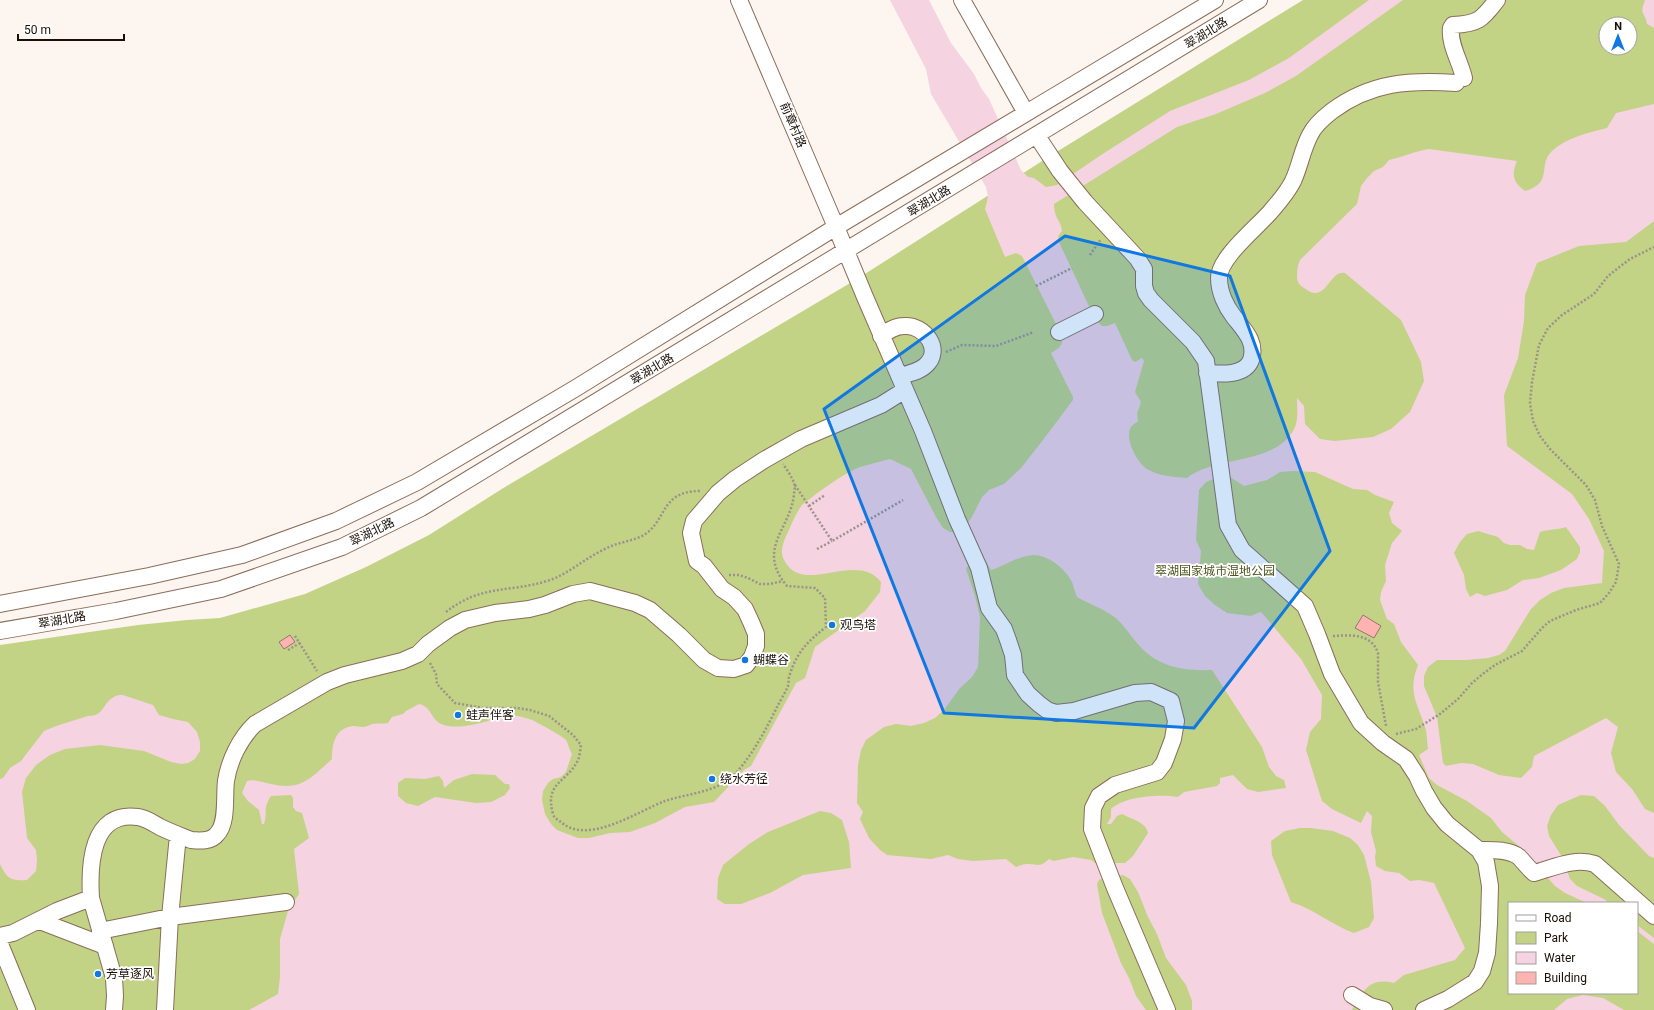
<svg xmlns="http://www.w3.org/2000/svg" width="1654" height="1010" font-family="Roboto,'Noto Sans SC',sans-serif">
	<rect width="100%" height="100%" fill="#fcf5f0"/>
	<path fill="#c2d385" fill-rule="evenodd" d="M 1303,0 L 1654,0 L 1654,1010 L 0,1010 L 0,645 L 138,625 L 187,620 L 220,618 L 305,594 L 366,567 L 429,535 L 505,487 L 857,279 L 1050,156 ZM 1606,24 L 1630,24 L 1630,48 L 1606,48 ZM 1509,903 L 1637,903 L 1637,993 L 1509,993 Z"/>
	<path fill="#f5d3e1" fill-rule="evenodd" d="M 890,0 L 929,0 L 951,43 L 974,74 L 981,88 L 989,99 L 1021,170 L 1028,177 L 1034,178 L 1046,187 L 1057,185 L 1101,155 L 1170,111 L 1249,80 L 1289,58 L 1369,0 L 1403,0 L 1296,76 L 1265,93 L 1216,114 L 1177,127 L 1054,204 C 1054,219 1061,220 1062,231 L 1058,236 L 1059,242 L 1095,319 L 1102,326 L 1107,326 L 1115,323 L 1132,360 L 1135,362 L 1142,358 L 1144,361 L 1135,392 L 1141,402 L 1137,414 L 1138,421 C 1136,423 1132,425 1131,427 C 1124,439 1137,462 1147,469 C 1158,476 1174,477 1187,478 C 1215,456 1273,465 1293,431 C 1299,422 1297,408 1297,398 L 1304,406 L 1305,424 L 1320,439 L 1335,441 L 1373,437 L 1391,429 L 1410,412 L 1424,381 L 1421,362 L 1401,320 L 1345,273 C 1328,270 1327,306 1304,288 C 1300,285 1298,284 1297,278 C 1297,272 1297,266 1300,260 L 1357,204 L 1361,186 L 1367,178 L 1374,171 L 1383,167 L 1389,160 C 1403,157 1415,151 1429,149 L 1517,161 C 1511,175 1513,182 1525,191 C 1554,183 1537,165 1552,151 C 1567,137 1588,133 1607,128 L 1616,113 L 1654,104 L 1654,221 L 1626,242 L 1579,246 L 1537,263 L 1525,295 L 1524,321 L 1518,358 L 1504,395 L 1507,446 L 1572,494 L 1589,519 L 1604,551 L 1602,583 L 1564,588 L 1551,593 L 1540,600 L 1531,609 L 1505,651 L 1499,655 L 1488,658 L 1466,660 L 1437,660 L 1428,667 L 1424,676 L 1424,686 L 1437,717 L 1443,763 L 1446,766 L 1461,763 L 1473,764 L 1499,775 L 1521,778 L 1532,767 L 1534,756 L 1606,718 L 1618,727 L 1611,753 L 1616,772 L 1632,789 L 1645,809 L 1654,813 L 1654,858 L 1649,856 L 1619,825 L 1605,806 L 1594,796 L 1581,795 L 1558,805 L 1551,815 L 1547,826 L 1549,836 L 1562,857 L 1570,879 L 1577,886 L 1604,899 L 1609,903 L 1587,903 L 1565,893 L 1555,886 L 1520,847 L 1502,832 L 1491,818 L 1467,801 L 1437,785 L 1429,778 L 1419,755 L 1428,749 C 1427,743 1427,736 1426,730 C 1418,704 1407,693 1418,665 L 1401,642 L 1394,624 L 1387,619 L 1380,600 L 1381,592 L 1386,581 L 1385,565 L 1392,543 L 1402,531 L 1392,523 L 1389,513 L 1394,502 L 1375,495 L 1367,490 L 1353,489 L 1315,472 L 1293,471 L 1280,472 L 1267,480 L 1244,486 L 1230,477 L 1216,478 L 1206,482 L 1199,490 L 1196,540 L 1201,551 L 1198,584 L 1205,596 L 1215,605 L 1227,613 L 1251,616 L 1260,612 L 1262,613 L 1301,659 L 1322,695 L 1321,719 L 1310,732 L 1306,750 L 1322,801 L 1332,809 L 1361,823 L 1367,811 L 1372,816 L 1371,832 L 1376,851 L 1375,857 L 1376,866 L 1385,871 L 1399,873 L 1410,881 L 1419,880 L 1434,883 L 1465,948 L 1455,960 L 1404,975 L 1394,983 C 1369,977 1363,991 1352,1010 L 1192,1010 L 1192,1001 L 1186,985 L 1166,958 L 1157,934 L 1148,917 L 1138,892 L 1130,879 L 1123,875 L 1104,878 L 1099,880 L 1097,884 L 1102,913 L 1121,963 L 1129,978 L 1136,996 L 1146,1010 L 249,1010 L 278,994 L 280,977 L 280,939 L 288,911 L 299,894 L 294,849 L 309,838 L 302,813 L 296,811 L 293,807 L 293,798 L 291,795 L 271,796 C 262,810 268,811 264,824 L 262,824 L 259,810 L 248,801 L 242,793 L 247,781 C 255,779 263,782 271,784 C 301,791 311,778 332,759 C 332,744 335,728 353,726 C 357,726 360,727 363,727 C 366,727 369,725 372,724 C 377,723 382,724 388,723 L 392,717 L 403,714 L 406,711 L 419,704 C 435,708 429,723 448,726 C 462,728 478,724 491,720 C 494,718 498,715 502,715 C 511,714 523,717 532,720 C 535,721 564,737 566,740 C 568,743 569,749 572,754 L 566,772 L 561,777 L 553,779 L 548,783 L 543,791 L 542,800 L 545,814 L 551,824 L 557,830 L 578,838 L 589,838 L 610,833 L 630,832 L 655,823 L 685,807 L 714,802 L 744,770 L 751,766 L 796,683 L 805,678 L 815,647 L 865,611 L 880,592 L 881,582 C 855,549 801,599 783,558 C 780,550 784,540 788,532 C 792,523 796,513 802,505 C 806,501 812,498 816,494 C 830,484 845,473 860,467 C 870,464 880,462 890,459 L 911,469 L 936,517 L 943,528 L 950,532 L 957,532 L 964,528 L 972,517 L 982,497 L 989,490 L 1004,484 L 1021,468 L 1043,440 L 1073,400 L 1073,397 L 1051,353 C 1059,348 1064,345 1062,336 L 1022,256 L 1016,253 L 1005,257 L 985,209 L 988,197 L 986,187 L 931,94 L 926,69 ZM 1566,527 L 1580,547 L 1580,552 L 1577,559 L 1561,570 L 1539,578 L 1523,580 L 1507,590 L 1485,596 L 1477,593 L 1470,597 L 1466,589 L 1464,575 L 1454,553 L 1460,542 L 1467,534 L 1478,531 L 1498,537 L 1504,543 L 1510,545 L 1520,545 L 1527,549 L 1534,550 L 1540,532 C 1549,529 1557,530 1566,527 ZM 1033,555 C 1048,555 1065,568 1072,582 C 1074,587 1075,593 1077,597 C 1089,604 1102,608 1113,616 C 1123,623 1129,634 1137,643 C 1157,667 1182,671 1212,670 L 1262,747 L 1269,767 L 1276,776 L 1284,780 L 1286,788 L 1258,792 L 1247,789 L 1233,775 L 1220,778 L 1220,783 L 1217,786 L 1184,792 L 1178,797 C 1160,794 1125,796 1111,809 L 1111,817 L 1107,824 L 1111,824 L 1117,816 L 1122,814 C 1131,819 1146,822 1148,833 L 1133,856 L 1125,863 L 1095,863 L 1091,860 L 1073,857 L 1054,861 L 1049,859 C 1038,869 1038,863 1026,864 C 1023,864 1019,866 1016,867 L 1006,859 L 973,861 L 958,859 L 948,855 L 931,859 L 887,855 L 880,850 L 869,838 L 860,819 L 863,812 L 857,803 L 858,765 L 861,750 L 866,740 L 884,727 L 896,724 L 911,726 L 924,723 L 935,718 L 944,710 L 960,688 L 972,677 L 978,667 L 980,617 L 975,596 L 966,569 L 970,562 L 985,560 L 991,570 C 1007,565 1015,557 1033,555 ZM 472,774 L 495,775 L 505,784 L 509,784 L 510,788 L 505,795 L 491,802 L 476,803 L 435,797 L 418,806 L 406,803 L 398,796 L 398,783 L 405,778 L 425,779 L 439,776 L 443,781 L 444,788 L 454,780 ZM 820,811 L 831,813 L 842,820 L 849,842 L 851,868 L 803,875 L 770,893 L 741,904 L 725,904 L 717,899 L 718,878 L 723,865 L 749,844 L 768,832 ZM 1300,828 L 1311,828 L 1333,831 L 1350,838 L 1358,845 L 1364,855 L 1371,882 L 1374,918 L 1369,927 L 1354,933 C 1332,925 1314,909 1291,902 L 1272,855 L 1271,841 L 1285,831 Z
		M 1645,0 L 1654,0 L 1654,28 L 1647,24 C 1645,11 1639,16 1645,0 Z
		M 123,695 L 153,705 L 159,715 L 173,719 L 188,722 L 197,732 L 200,742 L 200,751 L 195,759 L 188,763 L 181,764 L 171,762 L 144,751 L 100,745 L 65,749 L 50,755 L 36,765 L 26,778 L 22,792 L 27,838 L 36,850 L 37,861 L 36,871 L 27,880 C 11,881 7,879 0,864 L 0,779 L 3,778 L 10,768 L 21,761 L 44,731 L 56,726 L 88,716 C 105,716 102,703 114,697 C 116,695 120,695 123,695 Z
		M 1637,925 L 1654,938 L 1654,944 L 1637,931 Z
		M 1583,995 L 1603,998 L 1624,1010 L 1554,1010 L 1567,999 Z"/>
	<path fill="#fdb4b0" stroke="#9a7371" d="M 1363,615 L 1381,626 L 1374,638 L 1355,628 Z
		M 290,635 L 295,642 L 284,649 L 279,642 Z"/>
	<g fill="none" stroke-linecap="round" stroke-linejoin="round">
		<g stroke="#8b6d58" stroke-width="18">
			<path id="minor" d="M 739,0 L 836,227 L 865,297 L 923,431 L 957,519 L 979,568 L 989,608 L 1004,629 L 1008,640 L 1013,655 L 1015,675 L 1028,694 L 1039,704 L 1047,710 L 1056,713 L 1074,711 L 1135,693 L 1151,692 L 1171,701 L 1176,721 L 1173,739 L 1164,763 L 1157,772 L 1115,785 L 1099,796 L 1093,808 L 1092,829 L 1115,888 L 1167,1010
				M 962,0 L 1026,113
				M 1464,78 C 1460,61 1449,44 1451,28 L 1453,25 C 1479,24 1482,19 1497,0
				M 1037,136 L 1060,171 L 1085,202 L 1137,258 L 1144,269 L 1144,286 L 1146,293 L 1151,300 L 1193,342 L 1206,361 L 1228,525 L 1242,550 L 1305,606 L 1317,634 L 1332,674 L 1361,723 L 1383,743 L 1406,759 L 1417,776 L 1424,791 L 1434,808 L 1447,824 L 1479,850 L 1486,862 L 1490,886 L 1489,923 L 1487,953 L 1482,971 L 1475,982 L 1448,999 L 1424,1010
				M 1059,332 L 1095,314
				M 881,336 C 888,331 895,326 904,326 C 924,324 944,350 925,366 C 918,372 908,374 899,376
				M 1207,373 C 1221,374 1245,376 1251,360 C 1257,342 1244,330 1234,317 C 1226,307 1219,292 1219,278 C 1219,257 1258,227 1272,210 C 1279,202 1288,191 1293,181 C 1300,166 1302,150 1310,135 C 1314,126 1323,118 1332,111 C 1371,82 1409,80 1456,83
				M 0,604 L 149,576 L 242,555 L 336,521 L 417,482 L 576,388 L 836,227 L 1215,0
				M 0,631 L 116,611 L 221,589 L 342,547 L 421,508 L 1259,0
				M 1479,850 C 1491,850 1509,849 1519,857 C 1524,862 1528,868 1534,873 C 1553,868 1575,857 1595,864 L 1654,916
				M 40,921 L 105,946
				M 100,931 L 170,917 L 286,902
				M 0,936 L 13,933 L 57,911 L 91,898
				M 0,944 L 27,1010
				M 1352,995 L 1370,1006 L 1384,1010
				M 114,1010 L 115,996 L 114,978 L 91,898 C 89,865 91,810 138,817 C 146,818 153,823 160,827 C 170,832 181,836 191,840 C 200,841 211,842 217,834 C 228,823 224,795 226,781 C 229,761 240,738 255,724 L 327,682 L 345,675 L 402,661 L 418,654 L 428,644 L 450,628 L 465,620 L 495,613 L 529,609 L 545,605 L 573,594 L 590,591 L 635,603 L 650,610 L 679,635 L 704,660 L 718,668 L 734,669 L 746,665 L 752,657 L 756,646 L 756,634 L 751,622 L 745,609 L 734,597 L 722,589 L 704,566 L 697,561 L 691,533 L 694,521 L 718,493 L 735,479 L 764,460 L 801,439 L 881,405 L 905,390
				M 165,1010 L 170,917 L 178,835"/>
		</g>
		<path stroke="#9b928c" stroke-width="2.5" stroke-dasharray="2 2" stroke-linecap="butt" d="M 1090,255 L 1101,239
			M 1036,286 L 1072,268
			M 946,352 L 962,345 L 996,346 L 1034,332
			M 795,485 L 832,541 L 903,500
			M 809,506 L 825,495
			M 817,549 L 832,541
			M 729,575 L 739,575 L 748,578 L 760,584 L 770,584 L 783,581
			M 446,612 C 482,584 508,593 547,581 C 567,575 584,559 603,550 C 615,543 628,542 640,537 C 668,524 658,491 700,491
			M 295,636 L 317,671
			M 1333,636 C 1351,635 1371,633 1378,653 L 1378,682 L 1386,726
			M 288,650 L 300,643
			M 430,663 L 436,674 L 437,684 L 455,703 L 483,708 L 517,708 L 530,710 L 549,716 L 573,735 L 581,745 C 580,750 580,756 578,760 C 567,783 544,782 553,814 C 554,818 558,820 561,822 C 588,846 638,811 665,801 C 689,793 716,793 735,774 C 753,754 765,731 777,707 C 780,701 785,693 788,686 C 789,682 788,678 790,674 C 797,652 808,641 826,627 L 825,598 L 815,588 L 787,586 C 755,548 792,528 794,493 C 795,490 795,486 794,483 C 792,477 787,470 783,464
			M 1396,734 L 1416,729 L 1440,714 L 1458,699 L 1472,683 L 1484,673 L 1495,665 L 1522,651 L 1542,628 L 1550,621 L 1576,610 L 1600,603 L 1609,593 L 1616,582 L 1619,564 L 1602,526 L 1595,500 L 1586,485 L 1550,449 L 1540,436 L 1533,421 L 1530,403 L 1532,382 L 1539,345 L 1548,328 L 1562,315 L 1594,294 L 1608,276 L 1618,268 L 1630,259 L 1654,247"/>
		<use href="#minor" stroke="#fff" stroke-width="16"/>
	</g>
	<path fill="#1078e0" fill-opacity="0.2" stroke="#1078e0" stroke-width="3" stroke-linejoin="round" d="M 1065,236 L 1230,276 L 1330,551 L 1194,728 L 944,713 L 824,409 Z"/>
	<g fill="#1078e0" stroke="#fff" stroke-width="1.5">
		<circle cx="832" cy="625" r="4"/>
		<circle cx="745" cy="660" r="4"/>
		<circle cx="458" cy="715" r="4"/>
		<circle cx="712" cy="779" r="4"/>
		<circle cx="98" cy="974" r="4"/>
	</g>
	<g text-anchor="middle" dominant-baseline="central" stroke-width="3.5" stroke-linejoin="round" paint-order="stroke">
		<g font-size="12" fill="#1a0f07" stroke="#fff">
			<text transform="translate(1206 33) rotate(-32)">翠湖北路</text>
			<text transform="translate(793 125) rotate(67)">前章村路</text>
			<text transform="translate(929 201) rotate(-31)">翠湖北路</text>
			<text transform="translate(652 369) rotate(-31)">翠湖北路</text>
			<text transform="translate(372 532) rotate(-26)">翠湖北路</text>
			<text transform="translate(62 620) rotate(-10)">翠湖北路</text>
		</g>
		<g font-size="12" fill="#4c561c" stroke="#fff">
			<text x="1215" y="571">翠湖国家城市湿地公园</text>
		</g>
		<g font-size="12" fill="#1a0f07" stroke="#fff" text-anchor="start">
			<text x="840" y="625">观鸟塔</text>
			<text x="753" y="660">蝴蝶谷</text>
			<text x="466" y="715">蛙声伴客</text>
			<text x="720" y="779">绕水芳径</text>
			<text x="106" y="974">芳草逐风</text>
		</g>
	</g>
	<rect x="1508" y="902" width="130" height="92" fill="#ffffff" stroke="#a39f9c"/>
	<rect x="1516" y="915" width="20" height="6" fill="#ffffff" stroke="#a39f9c"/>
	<text x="1544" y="922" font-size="12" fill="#1a0f07">Road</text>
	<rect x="1516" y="932" width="20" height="12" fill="#c2d385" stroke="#a39f9c"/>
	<text x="1544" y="942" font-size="12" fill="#1a0f07">Park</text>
	<rect x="1516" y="952" width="20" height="12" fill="#f5d3e1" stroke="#a39f9c"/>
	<text x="1544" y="962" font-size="12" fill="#1a0f07">Water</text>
	<rect x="1516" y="972" width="20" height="12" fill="#fdb4b0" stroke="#a39f9c"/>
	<text x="1544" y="982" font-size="12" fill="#1a0f07">Building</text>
	<g transform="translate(1618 36)"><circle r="19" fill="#ffffff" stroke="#a39f9c"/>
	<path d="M0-3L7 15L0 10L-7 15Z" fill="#1078e0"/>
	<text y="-6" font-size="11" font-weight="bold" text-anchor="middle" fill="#1a0f07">N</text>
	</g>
	<path d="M18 34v6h106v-6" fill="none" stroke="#1a0f07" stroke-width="2"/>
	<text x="24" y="34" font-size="12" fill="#1a0f07" stroke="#ffffff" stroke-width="3" paint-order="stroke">50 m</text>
</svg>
